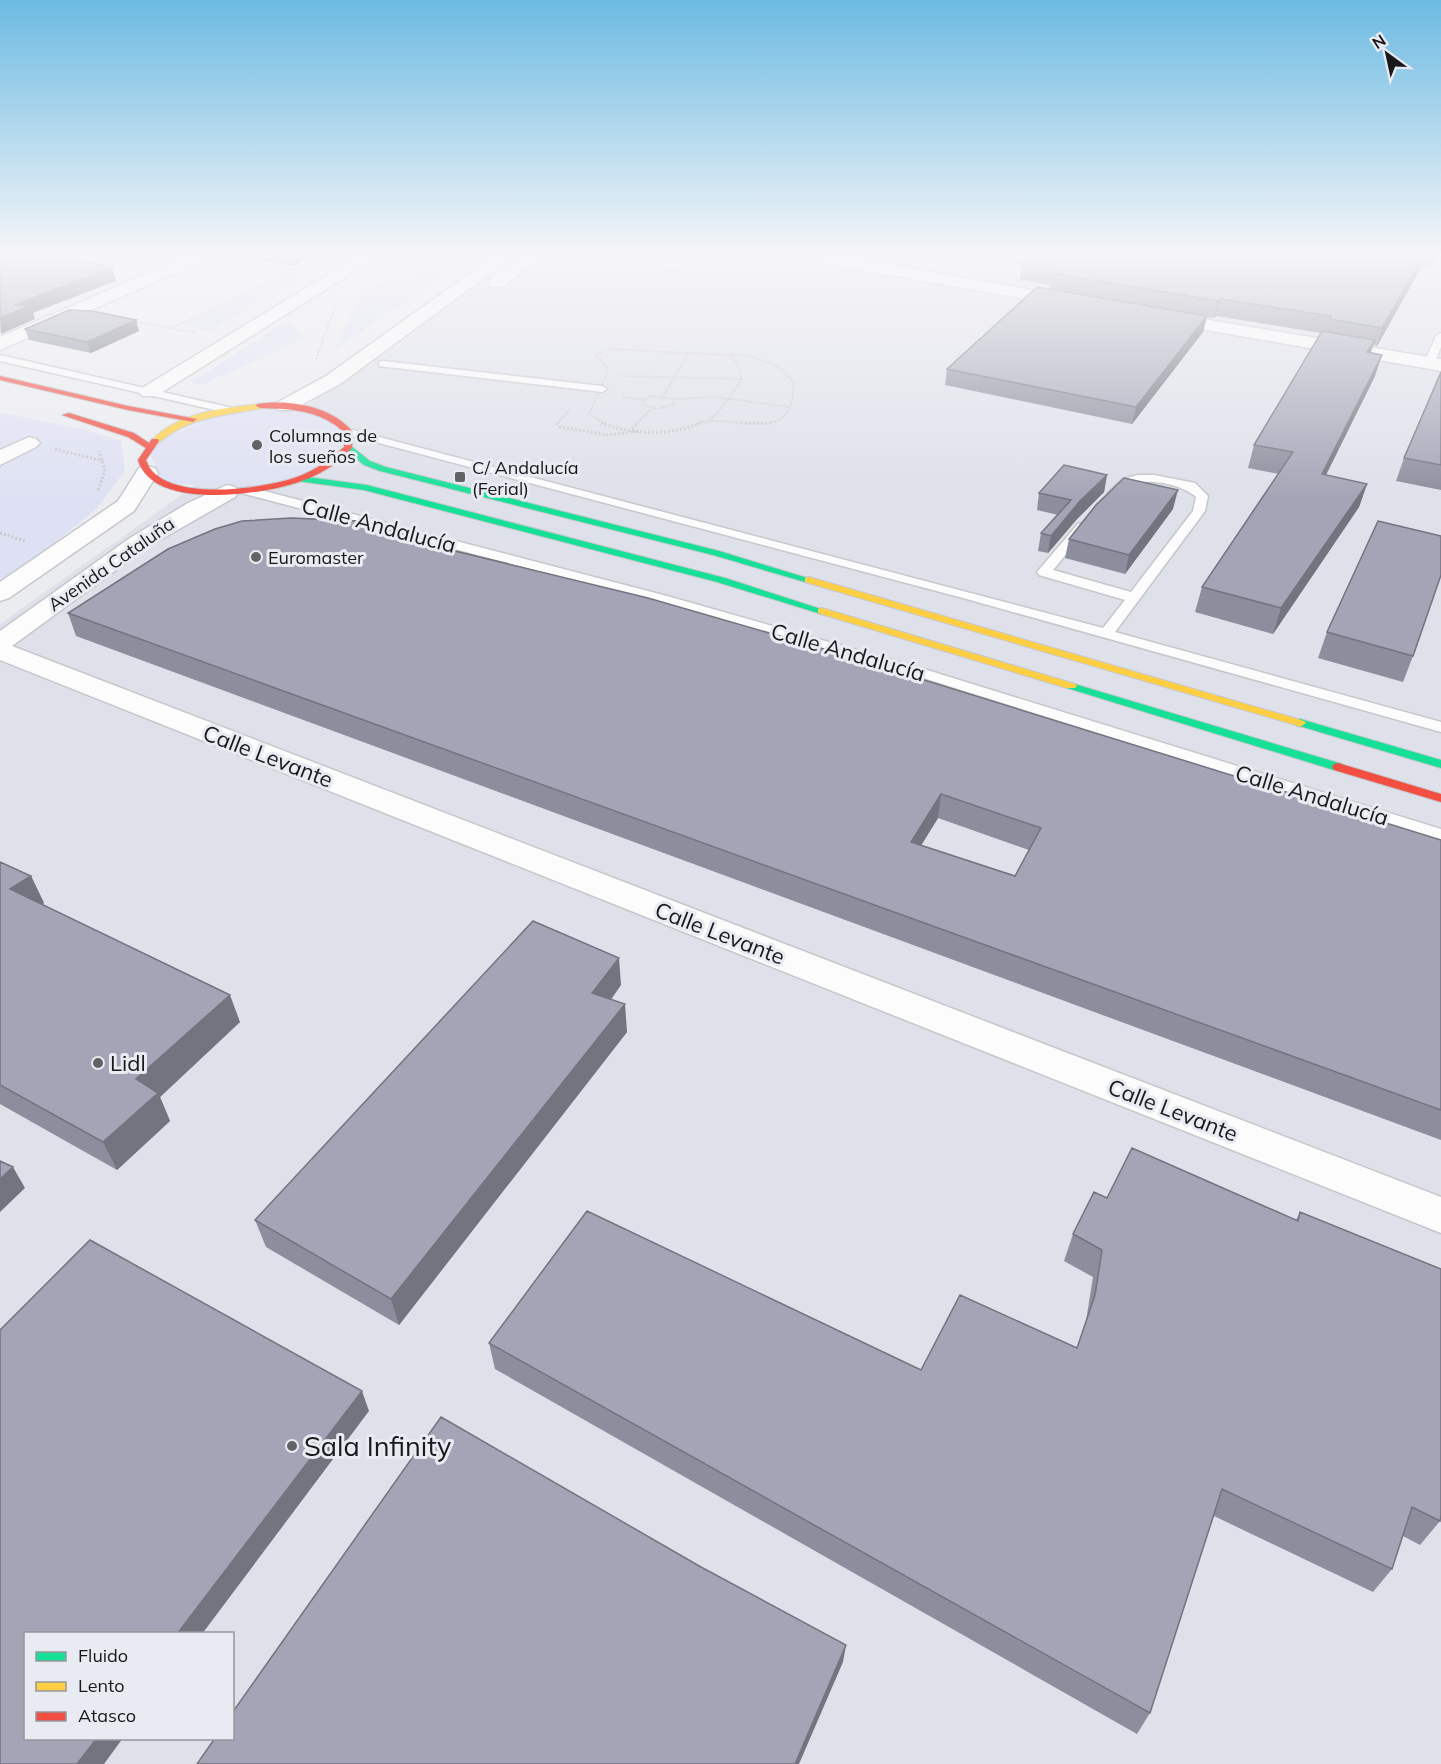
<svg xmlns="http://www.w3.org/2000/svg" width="1441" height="1764" font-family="Mulish,sans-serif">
	<rect width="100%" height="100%" fill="#ebecf0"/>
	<path fill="#dee0ea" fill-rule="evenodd" d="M 523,252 L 1441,252 L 1441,1764 L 0,1764 L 0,624 ZM 26,1634 L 232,1634 L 232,1738 L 26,1738 Z"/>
	<path fill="#dee1f3" d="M 337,252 L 345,252 L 211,331 L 182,325 Z
		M 818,252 L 1004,252 L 972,279 Z
		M 471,253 L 477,254 L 334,350 L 363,291 Z
		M 285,322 L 307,338 L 201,385 L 191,382 Z
		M 312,409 L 349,432 L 330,465 L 249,491 L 161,482 L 148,446 L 228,410 Z
		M 0,412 L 81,429 L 121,441 L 125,471 L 96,509 L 51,546 L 0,582 Z"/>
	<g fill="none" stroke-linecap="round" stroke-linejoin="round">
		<g stroke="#c6c7ca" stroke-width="3">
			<path id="lane" d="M 640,252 L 651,252 L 687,268 L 683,271 L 670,268 Z
				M 1441,333 L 1441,347 L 1434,363 L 1425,365 L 1424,363 L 1436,336 Z
				M 0,355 L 228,407 L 234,410 L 228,413 L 0,361 Z
				M 383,361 L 602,386 L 607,389 L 602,392 L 379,366 L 379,362 Z
				M 349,429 L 1103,628 L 1125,600 L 1039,575 L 1037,572 L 1078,524 L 1083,523 L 1089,527 L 1053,570 L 1131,592 L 1193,511 L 1196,497 C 1183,485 1151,478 1133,484 C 1126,487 1122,494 1114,497 L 1108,493 L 1122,479 L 1138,475 L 1154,475 L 1195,483 L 1208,496 L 1205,511 L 1115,632 L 1441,722 L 1441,732 L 963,598 L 345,434 L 343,432 Z
				M 249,487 L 667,596 L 927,670 L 1441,829 L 1441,841 L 917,676 L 657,602 L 245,494 L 243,491 Z"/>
		</g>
		<g stroke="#c6c7ca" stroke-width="3">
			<path id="street" d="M 197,252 L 219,252 L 217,255 L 0,350 L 0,337 Z
				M 365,252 L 385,252 L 156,396 L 142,396 L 139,392 L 142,388 Z
				M 500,252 L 519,252 L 340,384 L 292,410 L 278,410 L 275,406 L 278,402 L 326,376 Z
				M 528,252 L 547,252 L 502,287 L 490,287 L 488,283 L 490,279 Z
				M 779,252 L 816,252 L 1072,297 L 1078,298 L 1081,302 L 1078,306 L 1072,307 L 787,257 Z
				M 1161,312 L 1441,359 L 1441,371 L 1155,321 L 1152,317 L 1155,313 Z
				M 29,437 L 36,439 L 40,443 L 36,447 L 0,465 L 0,450 Z
				M 147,466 L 155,468 L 158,473 L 134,511 L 9,598 L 0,601 L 0,582 L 118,501 L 139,468 Z
				M 227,485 L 235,487 L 238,492 L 235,497 L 146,548 L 12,646 L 1441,1197 L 1441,1233 L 0,660 L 0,631 L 130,538 L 188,503 Z"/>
		</g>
		<g stroke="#c6c7ca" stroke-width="2">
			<path id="fast" d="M 345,446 L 351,446 L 370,461 L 386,467 L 719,551 L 814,580 L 813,582 L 805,582 L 713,555 L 380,471 L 364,465 L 345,450 Z
				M 300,476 L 367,485 L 725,578 L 827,611 L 822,614 L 818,613 L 717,582 L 364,490 L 297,481 L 295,479 Z
				M 1071,683 L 1342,764 L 1344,767 L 1342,770 L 1334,770 L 1067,688 L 1067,684 Z
				M 1300,719 L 1441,760 L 1441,768 L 1296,725 L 1294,723 L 1296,721 Z"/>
		</g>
		<g stroke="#c6c7ca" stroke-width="2">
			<path id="slow" d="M 260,404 L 264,406 L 263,408 C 224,416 190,416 158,443 L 151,441 C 178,412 223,408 260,404 Z
				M 809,577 L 1304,721 L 1306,723 L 1300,727 L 1296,725 L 805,582 L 805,578 Z
				M 822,608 L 1075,684 L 1077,686 L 1075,688 L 1067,688 L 818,613 L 818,609 Z"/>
		</g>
		<g stroke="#c6c7ca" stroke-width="2">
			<path id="jam" d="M 0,376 L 128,406 L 197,419 L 193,422 L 128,410 L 0,380 Z
				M 257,404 C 290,399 331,406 353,432 L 352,448 C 340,462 324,472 307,479 C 269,495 152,512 138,460 L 146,448 L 128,437 L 62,415 L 69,413 L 134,433 L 149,443 L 152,439 L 158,439 L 159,441 L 146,460 C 160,504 263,489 297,477 C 314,471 330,460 344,447 L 345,433 C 321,410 292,409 260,408 L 256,406 Z
				M 1338,763 L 1441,794 L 1441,802 L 1334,770 L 1332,767 L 1334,764 Z"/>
		</g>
		<path stroke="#cacacc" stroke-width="2" stroke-dasharray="1.5 1.5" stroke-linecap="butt" d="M 0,252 L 9,254
			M 42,257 L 55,252
			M 236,258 L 297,270
			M 961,258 L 969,252
			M 380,280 L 455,252
			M 133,321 L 197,333
			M 172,328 L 291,273
			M 316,359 L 335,307
			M 620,376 L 742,379
			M 652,396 L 673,399 L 674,404 L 658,409 L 644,405 L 643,400 Z
			M 663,396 L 689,353
			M 623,397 L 643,400
			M 673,399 L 714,397 L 790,407
			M 710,420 L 729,399 L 742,379 L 736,362 L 730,356
			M 557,424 L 571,408
			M 605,424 L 589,414 L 607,374 L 606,367 L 596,355 L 607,349 L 750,356 L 779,367 L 793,381 C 794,389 793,397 791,404 C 779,442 725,412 697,424
			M 636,424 L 651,409"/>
		<path stroke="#cacacc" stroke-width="3" stroke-dasharray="2 2" stroke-linecap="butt" d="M 557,423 L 560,427 L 608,435 L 639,431
			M 601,423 C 632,435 671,436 700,423
			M 741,423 L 772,423
			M 632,429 L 638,423
			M 55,449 L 103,461
			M 98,490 L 105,471 L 99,451
			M 0,533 L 25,541"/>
		<use href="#lane" fill="#fcfcfd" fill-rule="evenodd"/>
		<use href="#street" fill="#fcfcfd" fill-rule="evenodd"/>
		<use href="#fast" fill="#16e098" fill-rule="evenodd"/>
		<use href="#slow" fill="#ffcf43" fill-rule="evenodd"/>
		<use href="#jam" fill="#f24e42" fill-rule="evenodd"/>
	</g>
	<path fill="#8c8e9d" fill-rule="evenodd" d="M 237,252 L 321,252 L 293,266 L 237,256 Z
		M 1036,252 L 1441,252 L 1432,268 L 1422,266 L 1377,346 L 1373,345 L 1370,353 L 1375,376 L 1326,475 L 1367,484 L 1359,507 L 1273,634 L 1195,612 L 1202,587 L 1279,474 L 1248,468 L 1254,445 L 1321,333 L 1216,316 L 1214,318 L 1207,317 L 1203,332 L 1132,424 L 945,385 L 947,369 L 1049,289 L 1049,285 L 1020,280 L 1022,263 Z
		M 25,329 L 139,331 L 91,353 L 29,340 Z
		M 1441,372 L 1441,490 L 1396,481 L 1404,458 Z
		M 1107,475 L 1104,492 L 1077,519 L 1048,553 L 1038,551 L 1041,533 L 1058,515 L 1037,510 L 1039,493 Z
		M 1173,509 L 1125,574 L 1065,558 L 1069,539 Z
		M 417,538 L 417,541 L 1441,840 L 1441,1140 L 76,636 L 68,613 ZM 938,818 L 1029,850 L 1015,876 L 921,845 Z
		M 1327,632 L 1413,656 L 1403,682 L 1318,658 Z
		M 0,862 L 31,876 L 44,903 L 42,904 L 240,1022 L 160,1097 L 170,1121 L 117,1170 L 0,1104 Z
		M 621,985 L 611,1000 L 627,1032 L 399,1325 L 266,1247 L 255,1220 Z
		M 1107,1198 L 1296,1220 L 1300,1212 L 1440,1521 L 1420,1545 L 1403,1536 L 1392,1569 L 1373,1592 L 1214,1516 L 1150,1713 L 1137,1734 L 495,1369 L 489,1343 L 921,1370 L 1077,1348 L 1086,1321 L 1093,1277 L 1064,1261 L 1073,1234 Z"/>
	<path fill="#72747f" d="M 290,252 L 321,252 L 293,266 Z
		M 1426,252 L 1422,266 L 1377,346 L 1382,328 Z
		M 1438,252 L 1441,252 L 1441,253 L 1432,268 Z
		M 112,267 L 116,281 L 33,313 L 35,319 L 1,334 L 0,318 L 15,305 Z
		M 1220,299 L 1216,316 L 1214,318 L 1218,301 Z
		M 1207,316 L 1203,332 L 1132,424 L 1136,407 Z
		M 136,320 L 139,331 L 91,353 L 87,342 Z
		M 1375,340 L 1368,361 L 1367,352 Z
		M 1382,355 L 1375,376 L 1315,497 L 1322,474 Z
		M 1107,475 L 1104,492 L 1077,519 L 1048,553 L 1051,536 L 1080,501 Z
		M 1367,484 L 1359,507 L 1273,634 L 1281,608 Z
		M 1178,490 L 1173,509 L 1125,574 L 1129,555 Z
		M 941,794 L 938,818 L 908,867 L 911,842 Z
		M 31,876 L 44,903 L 23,917 L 10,889 Z
		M 619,958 L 621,985 L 594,1021 L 592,993 Z
		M 230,995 L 240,1022 L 160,1097 L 170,1121 L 117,1170 L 103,1142 L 136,1079 Z
		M 625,1004 L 627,1032 L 399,1325 L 391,1299 Z
		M 13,1167 L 25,1188 L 0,1212 L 0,1179 Z
		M 362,1391 L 369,1411 L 202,1634 L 177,1634 Z
		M 846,1645 L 843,1662 L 799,1764 L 795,1764 Z
		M 97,1738 L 123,1738 L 104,1764 L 77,1764 Z"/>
	<path fill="#a3a5b6" stroke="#72747f" stroke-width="1.5" fill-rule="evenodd" d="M 1036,252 L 1426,252 L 1382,328 L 1330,319 L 1331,316 L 1220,299 L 1218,301 L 1051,273 L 1055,269 L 1022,263 Z
		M 0,253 L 58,256 L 112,267 L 15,305 L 31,305 L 0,318 Z
		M 1037,287 L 1207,316 L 1136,407 L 947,369 Z
		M 69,310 L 92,311 L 136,320 L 87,342 L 25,329 Z
		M 1322,331 L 1375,340 L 1367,352 L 1382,355 L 1322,474 L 1367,484 L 1281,608 L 1202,587 L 1293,452 L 1254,445 Z
		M 1441,372 L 1441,465 L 1404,458 Z
		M 1064,465 L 1107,475 L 1080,501 L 1051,536 L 1041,533 L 1071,500 L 1039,493 Z
		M 1124,478 L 1178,490 L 1129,555 L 1069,539 L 1096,505 Z
		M 291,518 L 359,521 L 417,538 L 414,541 L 648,598 L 811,645 L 1441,840 L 1441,1110 L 68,613 L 168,549 L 215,529 L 242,521 ZM 941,794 L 1041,828 L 1015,876 L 911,842 Z
		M 1378,521 L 1441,536 L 1441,575 L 1413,656 L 1327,632 Z
		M 0,862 L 31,876 L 10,889 L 230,995 L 136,1079 L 158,1093 L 103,1142 L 0,1085 Z
		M 533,921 L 619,958 L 592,993 L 625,1004 L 391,1299 L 255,1220 Z
		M 1132,1148 L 1298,1221 L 1300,1212 L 1441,1269 L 1441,1515 L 1440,1521 L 1412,1507 L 1392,1569 L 1222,1489 L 1150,1713 L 489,1343 L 587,1211 L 921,1370 L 960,1295 L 1077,1348 L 1095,1295 L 1102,1250 L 1073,1234 L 1094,1192 L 1107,1198 Z
		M 0,1161 L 13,1167 L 0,1179 Z
		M 90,1240 L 362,1391 L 177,1634 L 26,1634 L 26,1738 L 97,1738 L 77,1764 L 0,1764 L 0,1330 Z
		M 441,1417 L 701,1567 L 846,1645 L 795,1764 L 197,1764 L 215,1738 L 232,1738 L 232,1713 Z"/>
	<linearGradient id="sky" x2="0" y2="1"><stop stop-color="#6cbae2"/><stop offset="0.51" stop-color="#f6f6f8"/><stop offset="1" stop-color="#f6f6f8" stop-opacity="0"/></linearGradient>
	<rect width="1441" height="499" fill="url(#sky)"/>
	<g fill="#626366" stroke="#e9ebf2" stroke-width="2">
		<circle cx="257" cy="445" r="6"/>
		<rect x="454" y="471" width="12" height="12" rx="3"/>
		<circle cx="256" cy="557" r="6"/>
		<circle cx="98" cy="1063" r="6"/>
		<circle cx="292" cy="1446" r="6"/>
	</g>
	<g text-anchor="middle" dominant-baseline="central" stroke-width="6" stroke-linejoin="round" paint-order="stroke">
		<g font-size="18" fill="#19191c" stroke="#e9ebf2" text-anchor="start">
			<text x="269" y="435">Columnas de<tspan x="269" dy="21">los sueños</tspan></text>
			<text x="472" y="467">C/ Andalucía<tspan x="472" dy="21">(Ferial)</tspan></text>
			<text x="268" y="557">Euromaster</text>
		</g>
		<g font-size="18" fill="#19191c" stroke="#e9ebf2">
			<text transform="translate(111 564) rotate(-35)">Avenida Cataluña</text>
		</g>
		<g font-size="22" fill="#19191c" stroke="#e9ebf2">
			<text transform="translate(379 525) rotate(15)">Calle Andalucía</text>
			<text transform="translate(848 652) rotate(16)">Calle Andalucía</text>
			<text transform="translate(268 756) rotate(21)">Calle Levante</text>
			<text transform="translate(1312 795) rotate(17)">Calle Andalucía</text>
			<text transform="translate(720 933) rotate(21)">Calle Levante</text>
			<text transform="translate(1173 1110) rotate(21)">Calle Levante</text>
		</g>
		<g font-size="22" fill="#19191c" stroke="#e9ebf2" text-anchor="start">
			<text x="110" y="1063">Lidl</text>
		</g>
		<g font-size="27" fill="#19191c" stroke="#e9ebf2" text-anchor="start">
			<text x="304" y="1446">Sala Infinity</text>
		</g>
	</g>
	<rect x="24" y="1632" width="210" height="108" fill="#e9ebf2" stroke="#96979c" stroke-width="1.5"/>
	<rect x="36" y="1652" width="30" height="9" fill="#16e098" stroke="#96979c" stroke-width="1.5"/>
	<text x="78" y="1662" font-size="18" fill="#19191c">Fluido</text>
	<rect x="36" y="1682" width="30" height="9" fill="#ffcf43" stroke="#96979c" stroke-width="1.5"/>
	<text x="78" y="1692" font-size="18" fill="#19191c">Lento</text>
	<rect x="36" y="1712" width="30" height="9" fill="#f24e42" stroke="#96979c" stroke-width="1.5"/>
	<text x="78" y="1722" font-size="18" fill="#19191c">Atasco</text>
	<g transform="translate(1387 54) rotate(327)" stroke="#e9ebf2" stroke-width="4.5" paint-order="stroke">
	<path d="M0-4.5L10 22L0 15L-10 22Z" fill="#19191c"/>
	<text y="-9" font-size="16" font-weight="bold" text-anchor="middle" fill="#19191c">N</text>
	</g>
</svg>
